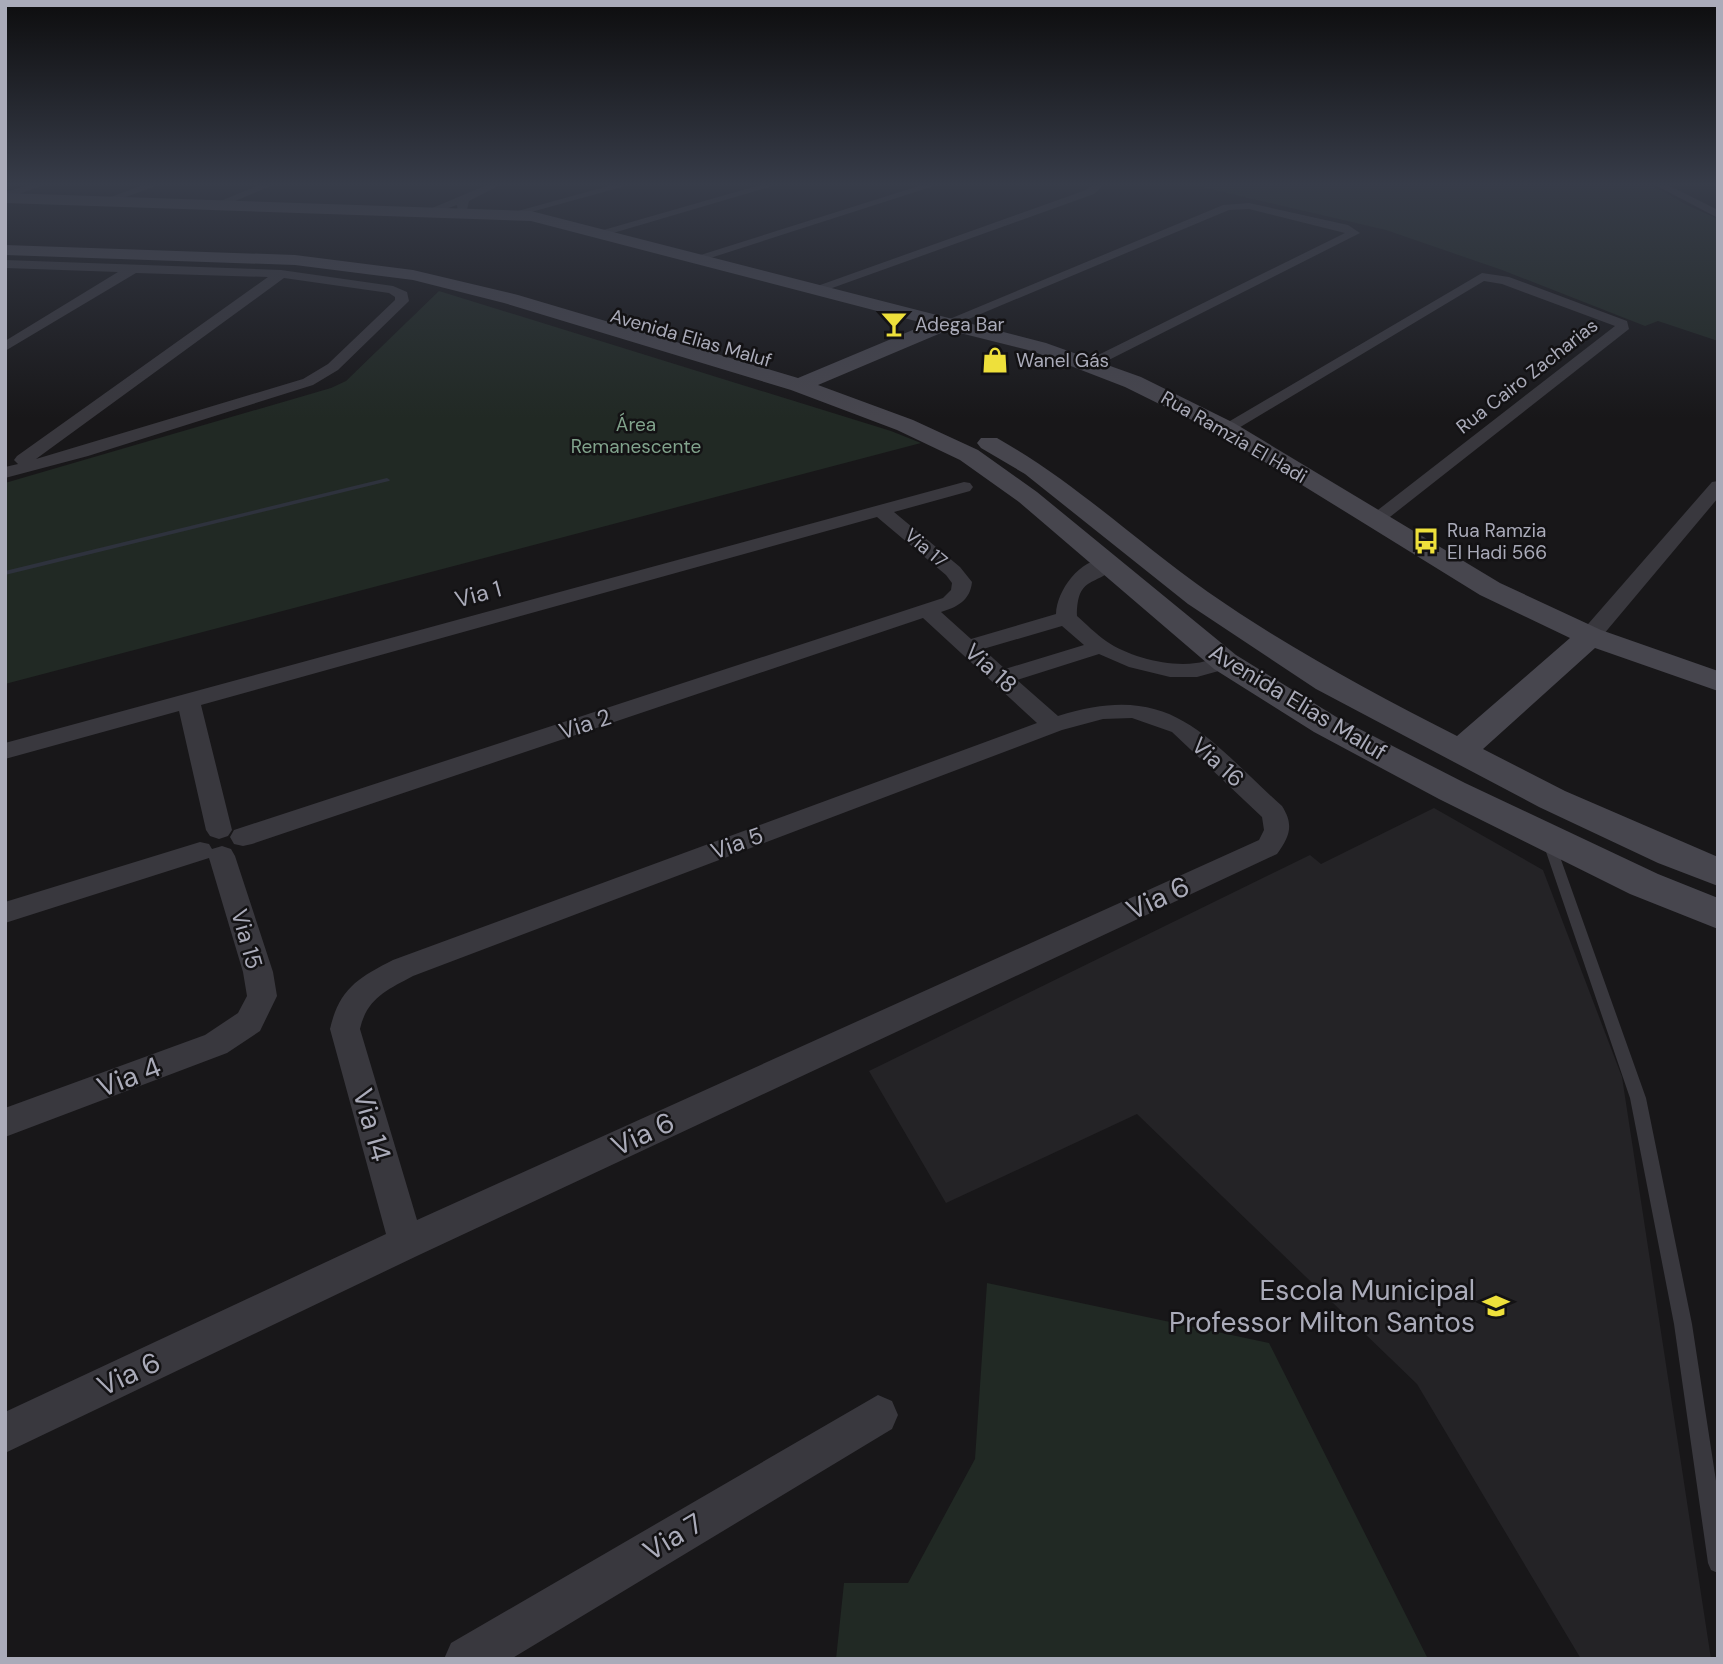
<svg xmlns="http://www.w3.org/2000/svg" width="1723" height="1664" font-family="'DM Sans',sans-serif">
	<rect width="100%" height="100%" fill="#181719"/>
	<path fill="#242326" d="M 1434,808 L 1543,870 L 1622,1077 L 1711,1659 L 1581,1659 L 1417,1384 L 1137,1114 L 946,1203 L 869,1071 L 1310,855 L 1321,864 Z"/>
	<path fill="#212924" d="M 1193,185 L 1652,185 L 1685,204 L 1718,219 L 1718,341 L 1658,321 L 1645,326 L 1502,270 L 1386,230 Z
		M 439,291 L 891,431 L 921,443 L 5,684 L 5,483 L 331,388 L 346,381 Z
		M 987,1283 L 1269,1343 L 1428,1659 L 836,1659 L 844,1583 L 908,1583 L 975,1459 Z"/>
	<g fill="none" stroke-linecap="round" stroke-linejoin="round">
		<path fill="#2e323d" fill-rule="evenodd" d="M 387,478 L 390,480 L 389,481 L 5,575 L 5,571 Z"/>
		<path fill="#39383e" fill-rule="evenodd" d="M 1548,836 L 1554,840 L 1646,1098 L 1692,1324 L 1718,1494 L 1718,1573 L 1711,1570 L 1708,1563 L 1674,1324 L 1630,1098 L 1542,840 Z"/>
		<path fill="#39383e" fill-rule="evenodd" d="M 29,185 L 44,185 L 5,199 L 5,192 Z
			M 143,185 L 158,185 L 110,203 L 100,201 Z
			M 259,185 L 273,185 L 221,207 L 211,205 Z
			M 487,185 L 500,185 L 469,201 L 466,214 L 458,214 L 457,205 L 431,214 L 425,211 Z
			M 612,185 L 629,185 L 513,217 L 507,214 Z
			M 760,185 L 776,185 L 603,236 L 593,233 Z
			M 922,185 L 937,185 L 701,261 L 693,261 L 691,258 Z
			M 1092,185 L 1103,185 L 1094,194 L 821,292 L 811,292 L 809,289 L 1086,190 Z
			M 1655,185 L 1668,185 L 1718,210 L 1718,218 Z
			M 1249,203 L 1348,225 L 1360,233 L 1091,369 L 1086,367 L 1083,364 L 1086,361 L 1345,233 L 1249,209 L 1229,210 L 952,326 L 942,326 L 940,323 L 1223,205 Z
			M 5,260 L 281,270 L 393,286 L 407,292 L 409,301 L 338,370 L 313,385 L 88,456 L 5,478 L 5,467 L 18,464 L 14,460 L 17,456 L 268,277 L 136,273 L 5,351 L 5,341 L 118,272 L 5,268 ZM 284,278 L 389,293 L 395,297 L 395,300 L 328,364 L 303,379 L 36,459 Z
			M 1482,273 L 1509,277 L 1627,321 L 1629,329 L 1381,524 L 1367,524 L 1365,520 L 1615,326 L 1502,284 L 1484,281 L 1232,432 L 1220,432 L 1218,428 Z
			M 1718,481 L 1718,498 L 1598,641 L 1582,641 L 1579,636 L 1582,631 L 1712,482 Z
			M 964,482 L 970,483 L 973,487 L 970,491 L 894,512 L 960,567 L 972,582 C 970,601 957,607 941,612 L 971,639 L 1056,614 C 1057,588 1085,552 1114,560 L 1117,564 C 1098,588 1077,573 1077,616 C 1086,624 1096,634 1106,641 C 1129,657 1168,667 1196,663 C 1209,662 1219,654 1233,657 L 1236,662 L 1233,667 L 1197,677 L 1170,677 L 1129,667 L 1099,654 L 1017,680 L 1058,716 C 1172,680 1204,736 1282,806 C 1294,825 1290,836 1277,854 L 419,1255 L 5,1453 L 5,1412 L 386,1234 L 330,1029 C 339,989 358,978 393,960 L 1037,723 L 923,618 L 252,844 L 243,846 L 234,844 L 230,837 L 234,830 L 943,598 L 951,590 L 952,583 L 946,575 L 877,517 L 201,705 L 232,830 L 228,836 L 219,839 L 210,836 L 206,830 L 179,711 L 5,759 L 5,743 ZM 1062,626 L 1084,645 L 1005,669 L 983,649 ZM 1132,718 L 1172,732 L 1262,817 L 1264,830 L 1259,840 L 417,1220 L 360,1029 C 367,998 387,990 413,976 L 1062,730 L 1103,719 Z
			M 200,842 L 209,844 L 212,849 L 222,846 L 231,849 L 235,856 L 273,972 L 277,996 L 260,1031 L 227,1053 L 5,1137 L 5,1108 L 205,1035 L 238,1013 L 247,996 L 243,972 L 209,858 L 5,923 L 5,902 Z
			M 878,1395 L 892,1401 L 898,1415 L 892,1429 L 511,1659 L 444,1659 L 451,1643 Z"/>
		<path fill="#47464e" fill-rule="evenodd" d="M 5,193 L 531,211 L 1046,343 L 1141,377 L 1234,423 L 1500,583 L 1601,630 L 1718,671 L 1718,691 L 1595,648 L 1483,749 L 1565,791 L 1718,857 L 1718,886 L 1658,863 L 1539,807 L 1316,689 L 1188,604 L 1025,474 L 981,448 L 977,443 L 981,438 L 997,438 C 1075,482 1136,541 1208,592 C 1287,647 1371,692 1457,736 L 1570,638 L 1480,595 L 1218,433 L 1125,387 L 1032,351 L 948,330 L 818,385 L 913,420 L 978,450 L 1037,492 L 1236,655 L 1338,718 L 1465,783 L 1658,874 L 1718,898 L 1718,929 L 1630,894 L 1439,799 L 1314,732 L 1214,669 L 1019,502 L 960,460 L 897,430 L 791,390 L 504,303 L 413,280 L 295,265 L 5,255 L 5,245 L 295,255 L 413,270 L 518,295 L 798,378 L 927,324 L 531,221 L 5,203 Z"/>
	</g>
	<linearGradient id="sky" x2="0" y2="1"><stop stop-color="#0d0d0e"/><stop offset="0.44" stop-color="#373c49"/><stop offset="1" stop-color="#373c49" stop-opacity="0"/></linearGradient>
	<rect width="1723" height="418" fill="url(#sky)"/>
	<defs>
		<g id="bar-bare" transform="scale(2.1)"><path d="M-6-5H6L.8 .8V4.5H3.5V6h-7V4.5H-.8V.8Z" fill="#eee03b" stroke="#131214" stroke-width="2.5" paint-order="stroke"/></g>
		<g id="shop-bare" transform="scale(2.1)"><path d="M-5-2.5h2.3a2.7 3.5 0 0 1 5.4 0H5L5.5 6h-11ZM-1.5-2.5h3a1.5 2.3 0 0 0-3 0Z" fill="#eee03b" stroke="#131214" stroke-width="2.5" paint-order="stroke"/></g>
		<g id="bus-bare" transform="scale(2.1)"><path d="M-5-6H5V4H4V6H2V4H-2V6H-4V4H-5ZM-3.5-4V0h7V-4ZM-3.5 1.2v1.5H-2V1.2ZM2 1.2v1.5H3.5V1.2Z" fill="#eee03b" stroke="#131214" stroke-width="2.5" paint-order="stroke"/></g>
		<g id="school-bare" transform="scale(2.1)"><path d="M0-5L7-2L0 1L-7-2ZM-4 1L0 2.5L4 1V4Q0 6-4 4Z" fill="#eee03b" stroke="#131214" stroke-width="2.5" paint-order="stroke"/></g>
	</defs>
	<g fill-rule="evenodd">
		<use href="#bar-bare" x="894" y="324"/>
		<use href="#shop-bare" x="995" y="360"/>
		<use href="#bus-bare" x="1426" y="541"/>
		<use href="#school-bare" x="1496" y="1306"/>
	</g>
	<g text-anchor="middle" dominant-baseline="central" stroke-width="5" stroke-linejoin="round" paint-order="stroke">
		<g font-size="19" fill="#aaabb9" stroke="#131214" text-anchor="start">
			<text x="915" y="324">Adega Bar</text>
			<text x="1016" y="360">Wanel Gás</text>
			<text x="1447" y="530">Rua Ramzia<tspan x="1447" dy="22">El Hadi 566</tspan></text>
		</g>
		<g font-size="19" fill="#aaabb9" stroke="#131214">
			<text transform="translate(691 338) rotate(16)">Avenida Elias Maluf</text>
			<text transform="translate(1527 376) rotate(-38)">Rua Cairo Zacharias</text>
			<text transform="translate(1234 437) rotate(30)">Rua Ramzia El Hadi</text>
			<text transform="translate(926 548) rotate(40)">Via 17</text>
		</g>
		<g font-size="19" fill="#81a38c" stroke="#131214">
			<text x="636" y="424">Área<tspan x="636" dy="22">Remanescente</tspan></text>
		</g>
		<g font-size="23" fill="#aaabb9" stroke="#131214">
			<text transform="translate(478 594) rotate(-15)">Via 1</text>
			<text transform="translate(991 668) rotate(42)">Via 18</text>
			<text transform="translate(1298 702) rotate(31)">Avenida Elias Maluf</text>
			<text transform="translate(585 724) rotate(-18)">Via 2</text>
			<text transform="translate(1218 762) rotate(42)">Via 16</text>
			<text transform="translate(737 843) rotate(-20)">Via 5</text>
			<text transform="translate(247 939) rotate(74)">Via 15</text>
		</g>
		<g font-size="28" fill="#aaabb9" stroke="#131214">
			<text transform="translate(1158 898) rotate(-25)">Via 6</text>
			<text transform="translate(129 1077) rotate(-21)">Via 4</text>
			<text transform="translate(372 1125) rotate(74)">Via 14</text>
			<text transform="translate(643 1134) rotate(-25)">Via 6</text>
			<text transform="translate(129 1374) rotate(-25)">Via 6</text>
			<text transform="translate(673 1537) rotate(-31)">Via 7</text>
		</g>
		<g font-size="28" fill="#aaabb9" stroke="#131214" text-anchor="end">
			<text x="1475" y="1290">Escola Municipal<tspan x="1475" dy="32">Professor Milton Santos</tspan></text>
		</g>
	</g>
	<rect width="1723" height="1664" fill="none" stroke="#aaabb9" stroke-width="14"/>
</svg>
